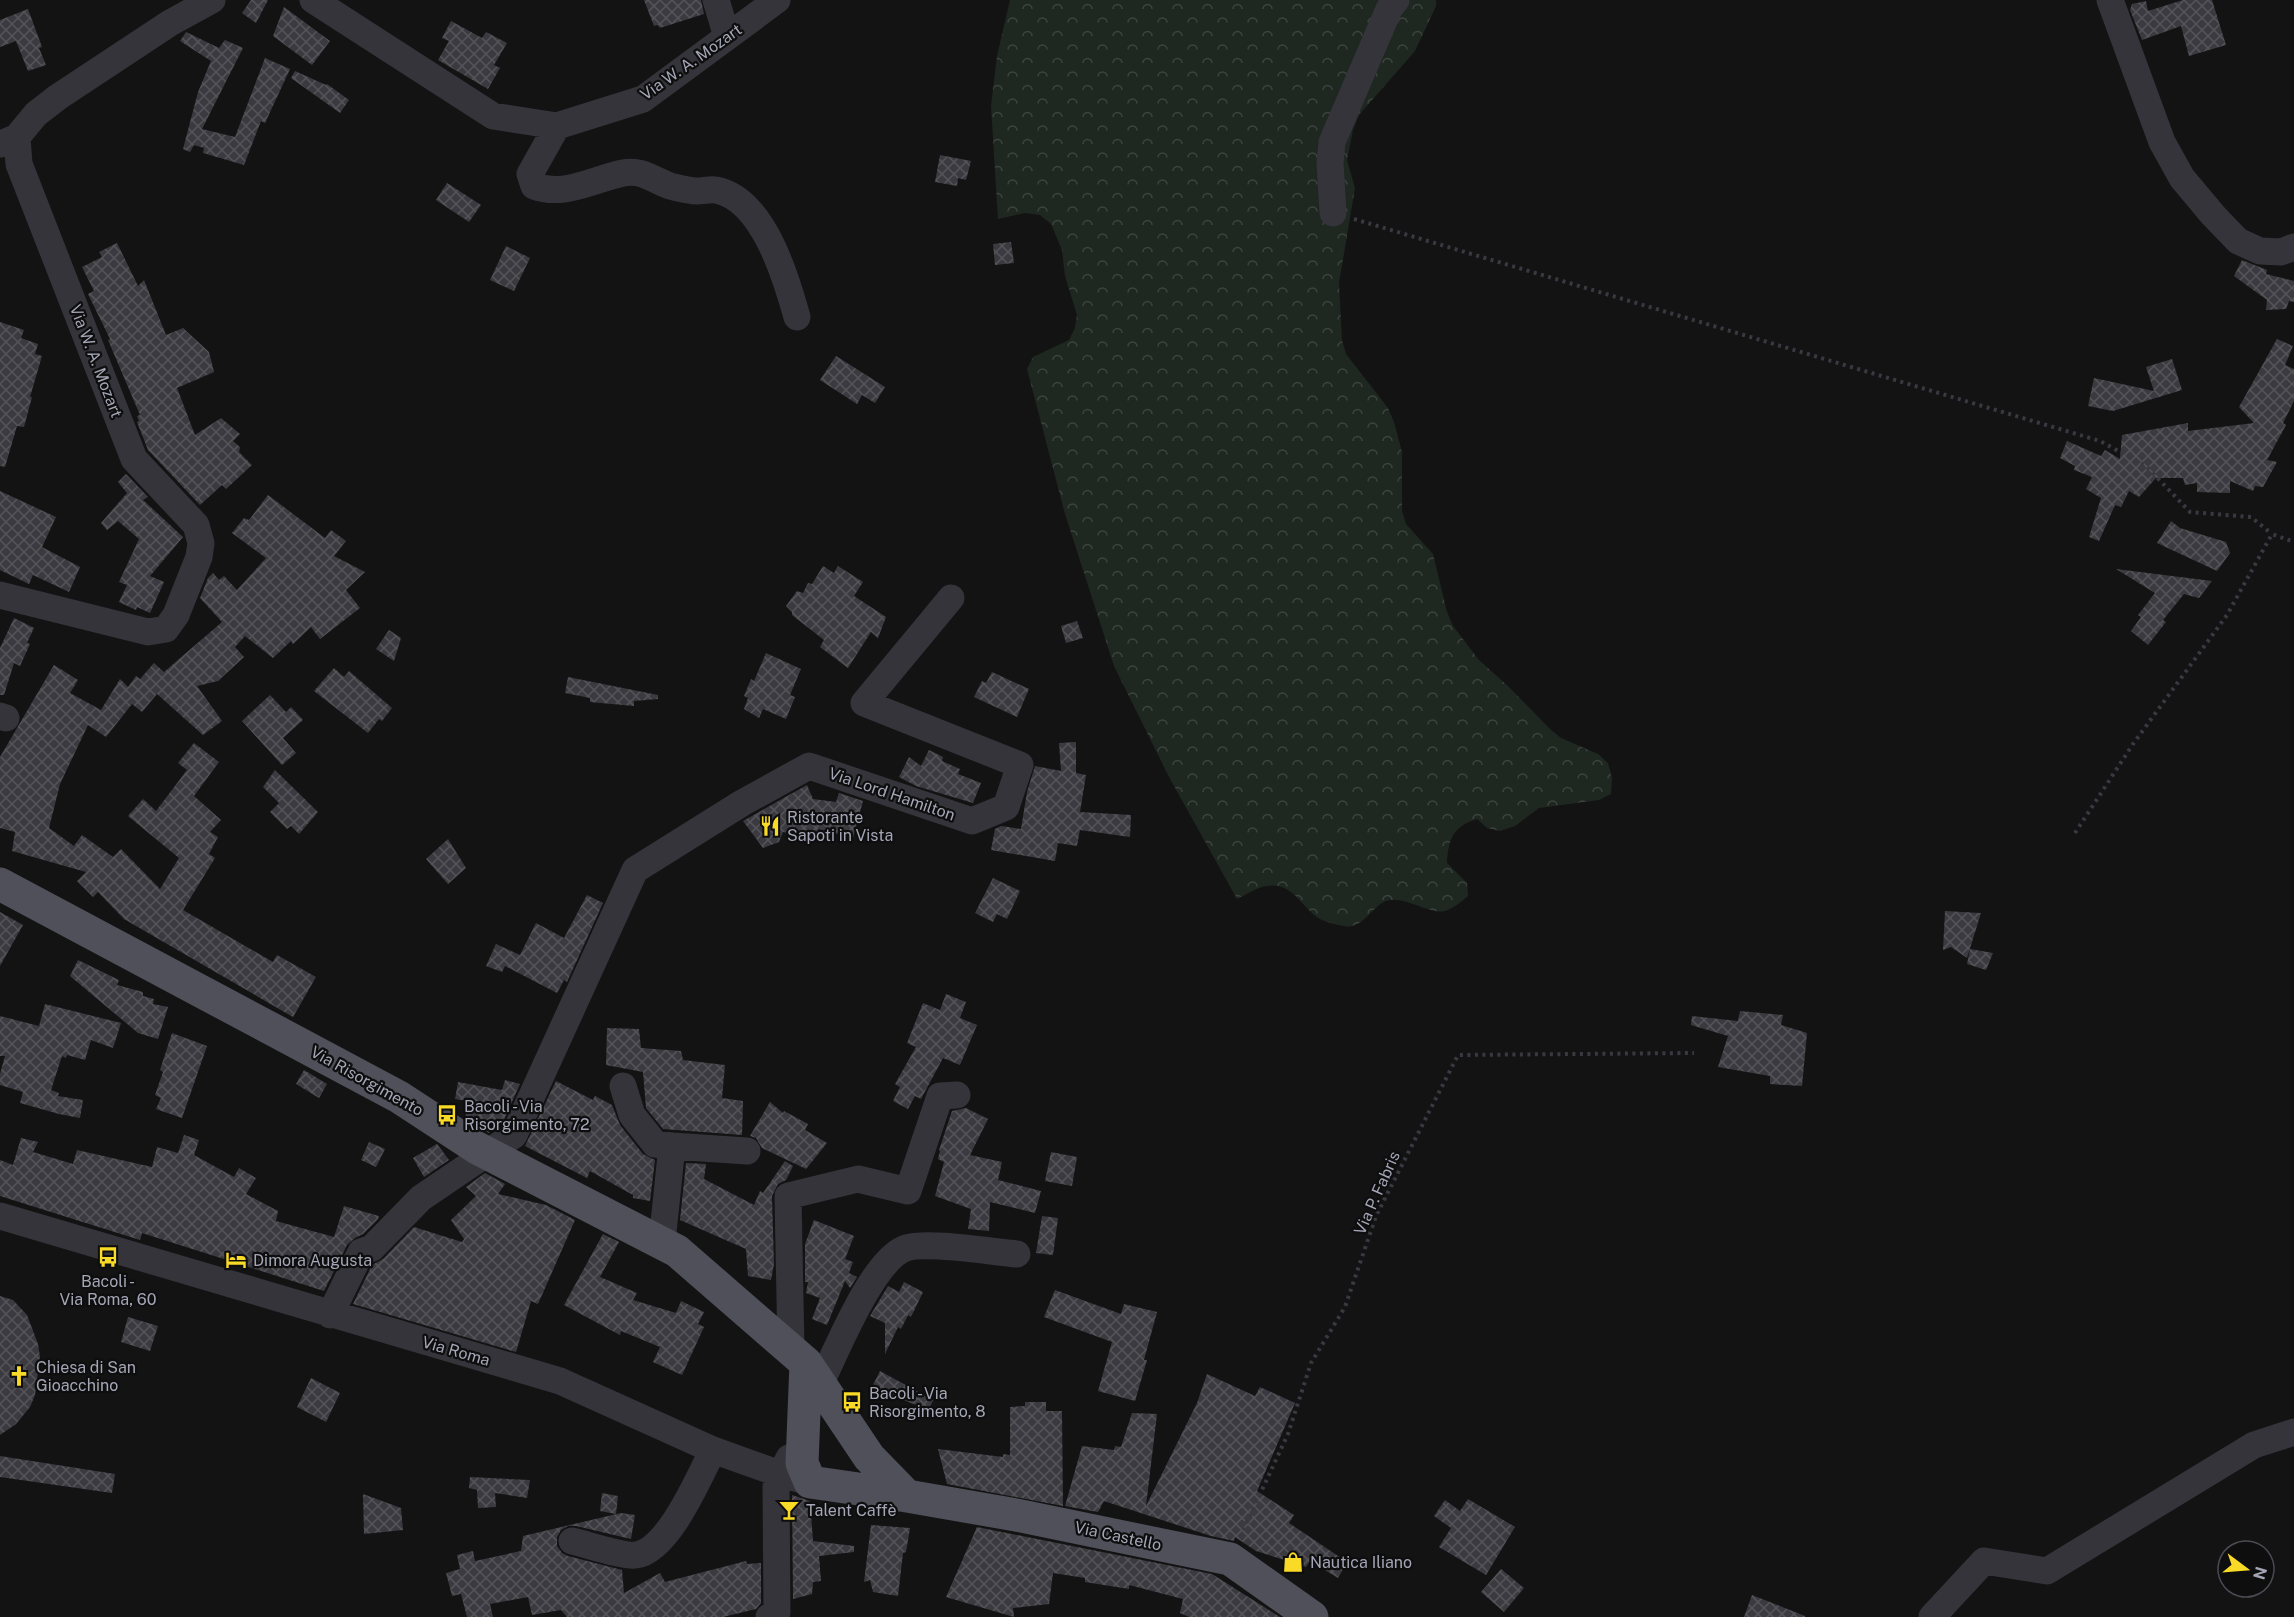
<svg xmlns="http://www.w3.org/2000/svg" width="2294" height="1617" font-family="'Public Sans',sans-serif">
	<defs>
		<pattern id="forest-crowns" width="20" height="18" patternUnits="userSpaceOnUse" patternTransform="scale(1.5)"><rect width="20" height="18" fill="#1f2721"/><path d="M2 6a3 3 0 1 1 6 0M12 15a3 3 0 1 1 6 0" fill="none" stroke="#3d433f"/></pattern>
		<pattern id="building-cross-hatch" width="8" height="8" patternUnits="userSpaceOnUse" patternTransform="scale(1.5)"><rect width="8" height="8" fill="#3a3a40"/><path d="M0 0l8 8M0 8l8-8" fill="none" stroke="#545459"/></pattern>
	</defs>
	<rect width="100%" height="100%" fill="#131314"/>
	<path fill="url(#forest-crowns)" d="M 1010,0 L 1436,0 L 1436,6 L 1415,51 L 1359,115 L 1353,130 L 1347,160 L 1355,188 L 1339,283 L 1342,340 L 1346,354 L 1388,408 L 1394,422 L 1402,452 L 1402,511 L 1406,524 L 1433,554 L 1447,612 L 1453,626 L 1479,660 L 1509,687 L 1550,729 L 1561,738 L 1598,754 L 1608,763 L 1612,778 L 1611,794 L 1599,800 L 1539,808 L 1515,826 L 1500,831 L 1487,828 L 1477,819 C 1453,826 1448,840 1447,863 L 1467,883 L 1468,896 C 1461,902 1454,908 1445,911 C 1428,915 1405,895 1386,901 C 1372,906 1363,930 1344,926 C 1337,925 1329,923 1322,920 C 1301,909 1294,881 1266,886 C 1257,887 1246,895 1237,899 L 1169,777 L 1114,666 L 1065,514 L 1027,369 L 1033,357 L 1069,340 L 1075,328 L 1077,315 L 1065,276 L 1062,250 L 1051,224 L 1040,215 L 1025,213 L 998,219 L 991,106 L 997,56 Z"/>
	<path fill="url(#building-cross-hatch)" d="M 251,0 L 268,0 L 256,23 L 242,13 Z
		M 644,0 L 701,0 L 704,14 L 660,28 L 658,25 L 654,26 Z
		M 2183,0 L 2212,0 L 2226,45 L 2189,56 L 2181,26 L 2142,40 L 2130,10 L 2132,4 L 2146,1 L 2148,11 Z
		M 284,7 L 330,41 L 312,65 L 273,36 Z
		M 28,9 L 42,47 L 39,48 L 46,65 L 28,71 L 16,41 L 0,47 L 0,20 Z
		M 451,21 L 482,38 L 486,32 L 507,43 L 494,65 L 500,68 L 488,89 L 438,60 L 449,41 L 442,38 Z
		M 186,32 L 219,48 L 225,40 L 243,48 L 202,129 L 235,137 L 265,58 L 290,69 L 265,123 L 261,121 L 244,165 L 203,153 L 204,148 L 194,145 L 190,152 L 183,149 L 198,92 L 211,61 L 180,41 Z
		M 295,71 L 326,85 L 327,84 L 349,100 L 340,113 L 291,78 Z
		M 940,155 L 971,161 L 966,180 L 958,178 L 957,186 L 935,182 Z
		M 447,183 L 481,205 L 469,222 L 436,200 Z
		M 1011,242 L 1014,263 L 995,265 L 993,244 Z
		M 117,243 L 138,286 L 144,280 L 166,335 L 183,328 L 209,352 L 214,372 L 177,388 L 195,435 L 221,418 L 240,434 L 233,441 L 240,447 L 239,452 L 252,465 L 226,489 L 222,485 L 200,505 L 148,450 L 137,422 L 139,421 L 137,416 L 140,415 L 108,340 L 110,339 L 88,294 L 94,291 L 82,267 L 102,257 L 99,252 Z
		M 506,246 L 530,258 L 514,291 L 490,280 Z
		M 2242,260 L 2267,270 L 2266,274 L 2294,281 L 2294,302 L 2289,301 L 2286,309 L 2266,310 L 2267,300 L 2234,276 Z
		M 0,322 L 24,330 L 21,338 L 38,344 L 35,354 L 42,356 L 30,397 L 32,397 L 24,427 L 17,426 L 5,467 L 0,466 Z
		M 2277,339 L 2293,346 L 2285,365 L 2294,369 L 2294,401 L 2283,423 L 2286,425 L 2267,460 L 2277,462 L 2263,487 L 2255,486 L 2253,491 L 2230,481 L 2230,493 L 2197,492 L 2197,483 L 2185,485 L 2183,478 L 2156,478 L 2139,497 L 2129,491 L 2121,507 L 2115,505 L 2099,541 L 2089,537 L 2101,498 L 2086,489 L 2092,477 L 2074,470 L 2075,466 L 2060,458 L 2067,441 L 2101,456 L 2105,450 L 2120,459 L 2122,435 L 2188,423 L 2188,431 L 2254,423 L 2239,407 Z
		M 836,356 L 885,387 L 875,403 L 862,395 L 857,404 L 820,380 Z
		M 2172,359 L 2182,390 L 2113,411 L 2088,406 L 2094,378 L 2154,391 L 2146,367 Z
		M 126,474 L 148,497 L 143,500 L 183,537 L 150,576 L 164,582 L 150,613 L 137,607 L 136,610 L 119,602 L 127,585 L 119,582 L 139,539 L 118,521 L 107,530 L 101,523 L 127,493 L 118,482 Z
		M 0,491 L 56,517 L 42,547 L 80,567 L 69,592 L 33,575 L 29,584 L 0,570 Z
		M 268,495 L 325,538 L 331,530 L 346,541 L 334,556 L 365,572 L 346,590 L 360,608 L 320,639 L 311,627 L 293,644 L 291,641 L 273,658 L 245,636 L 235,647 L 244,657 L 218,681 L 197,686 L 222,721 L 203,735 L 157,694 L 142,712 L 132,704 L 106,737 L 88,725 L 60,784 L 49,828 L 74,846 L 82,835 L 113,857 L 121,849 L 160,889 L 179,858 L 128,816 L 143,799 L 156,811 L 187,770 L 178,763 L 194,743 L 219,762 L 194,796 L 221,820 L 210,832 L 218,837 L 209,854 L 215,858 L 183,910 L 273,962 L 277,955 L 316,977 L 293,1017 L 124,919 L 98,892 L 93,897 L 77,881 L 86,872 L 12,851 L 15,832 L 0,828 L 0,757 L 54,665 L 78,680 L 70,693 L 101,710 L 120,679 L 128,687 L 136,676 L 140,679 L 154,663 L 164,672 L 222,622 L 200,598 L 208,578 L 213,573 L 219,580 L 224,576 L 237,590 L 266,558 L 232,533 L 244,518 L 249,520 Z
		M 2171,521 L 2180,528 L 2226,542 L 2230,553 L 2217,571 L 2157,543 Z
		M 823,566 L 834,573 L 838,566 L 863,582 L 854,596 L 886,617 L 878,638 L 871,632 L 848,668 L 820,647 L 824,640 L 792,615 L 792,612 L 786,606 L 797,591 L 803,593 L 808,583 L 812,584 Z
		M 2116,569 L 2212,581 L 2199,598 L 2184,594 L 2163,620 L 2166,622 L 2148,645 L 2131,631 L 2141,617 L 2138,615 L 2155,593 Z
		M 14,618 L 34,628 L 27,643 L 30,644 L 20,666 L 14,663 L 4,695 L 0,695 L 0,648 Z
		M 1077,621 L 1083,638 L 1066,643 L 1061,626 Z
		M 389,630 L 401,638 L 394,661 L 376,649 Z
		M 766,653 L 801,669 L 790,695 L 795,697 L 786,719 L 763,709 L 759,718 L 744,709 L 748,698 L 744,696 L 751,679 L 754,681 Z
		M 334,668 L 344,677 L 349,671 L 392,708 L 382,721 L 379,719 L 368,733 L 314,691 Z
		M 992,672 L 1029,689 L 1017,717 L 974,697 L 982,681 L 986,683 Z
		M 568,677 L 658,695 L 658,699 L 634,701 L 634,706 L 590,702 L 590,698 L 565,693 Z
		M 270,695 L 286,712 L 291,707 L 303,720 L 283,738 L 296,753 L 282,765 L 242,721 Z
		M 1076,742 L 1076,773 L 1086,775 L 1080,812 L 1131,815 L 1130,837 L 1080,830 L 1077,846 L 1058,843 L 1055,861 L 991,850 L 995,829 L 1001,826 L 1021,829 L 1027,792 L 1035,766 L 1061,771 L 1059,743 Z
		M 929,750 L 943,757 L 942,761 L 960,769 L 958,774 L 981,783 L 973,803 L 916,786 L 899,777 L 909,757 L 921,766 Z
		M 275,770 L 318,812 L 299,834 L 291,826 L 287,829 L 270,812 L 279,803 L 263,787 Z
		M 807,785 L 813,799 L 836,802 L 839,793 L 863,801 L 853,838 L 818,829 L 816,837 L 783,832 L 779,842 L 763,848 L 743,821 Z
		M 448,839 L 466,868 L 448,884 L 426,859 Z
		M 993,878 L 1020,891 L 1007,919 L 997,914 L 993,922 L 975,913 Z
		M 587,895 L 603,903 L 567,982 L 564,980 L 557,993 L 505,966 L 502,972 L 486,966 L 496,944 L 520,955 L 536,923 L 564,938 Z
		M 1945,911 L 1981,913 L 1967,958 L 1951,947 L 1943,950 Z
		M 0,912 L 23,925 L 0,966 Z
		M 1970,949 L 1993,953 L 1986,970 L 1967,964 Z
		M 78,960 L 119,980 L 117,985 L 143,992 L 143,996 L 154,999 L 153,1004 L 168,1007 L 158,1039 L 138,1033 L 70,976 Z
		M 946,994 L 966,1002 L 960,1018 L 977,1025 L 960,1065 L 943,1058 L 921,1099 L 915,1096 L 908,1109 L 893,1101 L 900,1087 L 895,1084 L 916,1047 L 907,1043 L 923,1003 L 940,1010 Z
		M 45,1004 L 121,1023 L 113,1048 L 91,1040 L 85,1060 L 67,1055 L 66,1058 L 62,1056 L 51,1090 L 59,1093 L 58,1096 L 83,1100 L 80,1118 L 59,1114 L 20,1103 L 23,1092 L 0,1085 L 0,1074 L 5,1056 L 0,1056 L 0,1016 L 39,1026 Z
		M 1740,1011 L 1783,1015 L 1781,1025 L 1807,1033 L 1802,1086 L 1770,1084 L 1770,1076 L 1718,1067 L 1728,1036 L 1691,1025 L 1692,1016 L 1738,1021 Z
		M 607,1028 L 639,1029 L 641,1048 L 681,1051 L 683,1060 L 725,1065 L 722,1098 L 743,1101 L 742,1135 L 663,1129 L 646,1108 L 643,1072 L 606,1065 Z
		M 172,1033 L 207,1046 L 182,1118 L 156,1109 L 161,1098 L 155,1095 L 163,1072 L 160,1070 Z
		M 304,1070 L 327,1084 L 319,1098 L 296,1084 Z
		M 505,1080 L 520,1084 L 502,1124 L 489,1133 L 465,1118 L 468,1101 L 455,1099 L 458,1082 L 502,1090 Z
		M 556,1081 L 593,1100 L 595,1096 L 612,1105 L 620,1125 L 643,1154 L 655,1160 L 650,1201 L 633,1198 L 633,1195 L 590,1171 L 587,1178 L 525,1146 Z
		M 770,1102 L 783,1113 L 784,1111 L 808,1124 L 805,1130 L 827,1143 L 806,1169 L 762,1148 L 756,1138 L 750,1136 Z
		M 966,1108 L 988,1119 L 970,1155 L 1002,1162 L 998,1180 L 1041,1191 L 1035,1213 L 990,1202 L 989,1231 L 968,1229 L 971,1209 L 935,1196 L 944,1162 L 938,1159 L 940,1151 L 939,1150 L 952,1111 Z
		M 184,1135 L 199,1140 L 194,1155 L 234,1177 L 239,1168 L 256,1178 L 246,1194 L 278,1211 L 276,1221 L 334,1237 L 344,1206 L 379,1216 L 378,1219 L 363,1234 L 355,1238 L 347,1245 L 324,1291 L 142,1233 L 140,1240 L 0,1196 L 0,1160 L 13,1165 L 21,1138 L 38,1142 L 33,1152 L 73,1164 L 77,1150 L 152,1167 L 157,1147 L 178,1153 Z
		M 369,1142 L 385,1149 L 376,1167 L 361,1160 Z
		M 437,1144 L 449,1160 L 424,1177 L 413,1158 Z
		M 1051,1152 L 1077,1157 L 1072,1186 L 1045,1181 Z
		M 785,1161 L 793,1166 L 786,1180 L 778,1184 L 772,1196 L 774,1264 L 771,1280 L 748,1276 L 746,1249 L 680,1220 L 686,1163 L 706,1164 L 704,1179 L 754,1205 L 760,1191 L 763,1193 Z
		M 485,1173 L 505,1184 L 498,1194 L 546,1205 L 575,1220 L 538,1304 L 531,1301 L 516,1352 L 353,1304 L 372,1265 L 383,1259 L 414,1227 L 462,1242 L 464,1239 L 451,1220 L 476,1196 L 466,1187 Z
		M 1042,1216 L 1058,1218 L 1053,1255 L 1036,1253 Z
		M 814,1220 L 854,1236 L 845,1259 L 853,1262 L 849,1273 L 857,1277 L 850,1288 L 845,1281 L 827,1325 L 812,1319 L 820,1298 L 806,1293 L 808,1282 L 805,1282 L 805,1244 Z
		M 603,1234 L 619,1242 L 600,1277 L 637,1293 L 633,1300 L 676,1313 L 681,1301 L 704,1312 L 698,1324 L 704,1327 L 682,1375 L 653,1362 L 660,1347 L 621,1331 L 620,1335 L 564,1305 Z
		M 904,1282 L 923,1292 L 911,1317 L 908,1315 L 901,1329 L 898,1327 L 885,1354 L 885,1323 L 870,1316 L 888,1286 L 899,1292 Z
		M 1055,1290 L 1121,1314 L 1124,1304 L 1157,1312 L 1144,1360 L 1147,1360 L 1135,1401 L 1098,1391 L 1112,1342 L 1044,1317 Z
		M 0,1296 L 13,1300 L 27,1315 L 38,1344 L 40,1357 L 35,1395 L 30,1407 L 16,1424 L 0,1435 Z
		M 128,1317 L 158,1326 L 150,1351 L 121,1342 Z
		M 880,1371 L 933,1400 L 929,1410 L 888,1394 L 885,1399 L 870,1391 Z
		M 1207,1374 L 1255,1396 L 1260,1387 L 1295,1403 L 1257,1491 L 1294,1515 L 1289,1523 L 1347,1562 L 1338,1578 L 1310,1561 L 1306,1567 L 1256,1551 L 1235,1537 L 1234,1541 L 1211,1536 L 1104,1501 L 1098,1512 L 1065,1506 L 1082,1446 L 1114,1450 L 1115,1446 L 1121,1447 L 1132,1413 L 1157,1414 L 1146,1506 L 1197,1403 Z
		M 311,1378 L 340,1393 L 326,1422 L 297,1407 Z
		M 1025,1402 L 1046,1402 L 1046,1411 L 1062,1411 L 1063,1506 L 947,1484 L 938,1449 L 1003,1457 L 1003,1454 L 1010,1455 L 1010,1407 L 1025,1406 Z
		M 0,1456 L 115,1474 L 112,1493 L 0,1477 Z
		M 470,1477 L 530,1480 L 527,1498 L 495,1493 L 496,1507 L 478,1508 L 477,1490 L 469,1488 Z
		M 602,1493 L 618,1496 L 616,1514 L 600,1511 Z
		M 363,1494 L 401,1508 L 403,1530 L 364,1534 Z
		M 792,1495 L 810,1501 L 813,1541 L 854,1546 L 854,1552 L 819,1556 L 821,1581 L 813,1582 L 812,1594 L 793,1599 Z
		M 1468,1499 L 1515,1527 L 1486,1575 L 1439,1547 L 1451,1528 L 1434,1516 L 1445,1500 L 1460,1511 Z
		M 621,1513 L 635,1515 L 631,1539 L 576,1526 L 568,1526 L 561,1530 L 557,1537 L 557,1546 L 562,1553 L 568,1556 L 622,1570 L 624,1593 L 660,1573 L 665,1582 L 746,1561 L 747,1564 L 761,1563 L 761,1603 L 756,1609 L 723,1617 L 567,1617 L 561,1610 L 532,1615 L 528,1597 L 490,1604 L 493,1617 L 467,1617 L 461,1594 L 452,1596 L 446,1573 L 460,1569 L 457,1555 L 473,1551 L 475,1561 L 521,1551 L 523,1536 Z
		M 871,1525 L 910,1528 L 906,1552 L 903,1553 L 898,1596 L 873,1592 L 870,1580 L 864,1582 Z
		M 977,1527 L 1212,1574 L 1280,1617 L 1189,1617 L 1180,1613 L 1183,1599 L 1129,1585 L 1129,1589 L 1085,1582 L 1085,1578 L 1053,1573 L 1049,1604 L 1013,1608 L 1014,1617 L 946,1597 Z
		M 1501,1569 L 1524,1588 L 1504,1612 L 1481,1592 Z
		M 1752,1595 L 1805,1616 L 1805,1617 L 1744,1617 Z"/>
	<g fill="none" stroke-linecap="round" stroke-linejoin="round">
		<path stroke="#393a41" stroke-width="4" stroke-dasharray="3 4.5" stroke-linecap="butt" d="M 1354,219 L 2100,441 L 2146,466 L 2190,512 L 2251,517 L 2272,534
			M 2075,833 L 2133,744 L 2227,615 L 2272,534 L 2294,542
			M 1240,1537 L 1288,1434 L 1311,1363 L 1345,1307 L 1376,1216 L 1458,1055 L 1694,1053"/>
		<path stroke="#34343a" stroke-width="27" d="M 313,0 L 493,116 L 557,126 L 643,99 L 777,0
			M 716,0 L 727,37
			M 2110,0 L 2162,142 L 2182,178 L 2213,215 L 2238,241 L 2260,251 L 2281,252 L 2294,247
			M 557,126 L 530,174 L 534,186 C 564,197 591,180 623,173 C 642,169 653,180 670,186 C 678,188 689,191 697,191 C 703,191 710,189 716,190 C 763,199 786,277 797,317
			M 1,144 L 17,137 L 36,114 L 58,97 L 170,23 L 212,0
			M 1333,213 L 1330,163 L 1332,142 L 1389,9 L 1396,0
			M 0,595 L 148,632 L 166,629 L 176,615 L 199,557 L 201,543 L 196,525 L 134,459 L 19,164 L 17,137
			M 0,716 L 6,718
			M 623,1086 L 632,1115 L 655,1144 L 672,1146
			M 0,1216 L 560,1381 L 713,1450 L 783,1475 L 810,1482
			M 662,1242 L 672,1146 L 747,1151
			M 330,1315 L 361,1252 L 372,1248 L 421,1198 L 514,1135 L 635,870 L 742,803 L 809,766 L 972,821 L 1006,807 L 1020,765 L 864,703 L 951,598
			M 791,1350 L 788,1196 L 858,1179 L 908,1191 L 940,1096 L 957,1095
			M 821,1382 C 837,1350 873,1259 906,1248 C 928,1241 992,1252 1017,1254
			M 572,1541 C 586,1544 624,1557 636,1555 C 669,1550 699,1477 713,1450
			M 769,1617 L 777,1612 L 776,1486 L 789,1458
			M 1932,1617 L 1984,1561 L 2047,1571 L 2254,1445 L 2294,1432"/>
		<path stroke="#4f5059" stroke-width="33" d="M 0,884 L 399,1097 L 477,1148 L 677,1251 L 806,1363 L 869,1457 L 907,1496
			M 806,1363 L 802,1463 L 810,1482 L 907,1496 L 1016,1515 L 1230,1559 L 1312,1617"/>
	</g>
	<defs>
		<g id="restaurant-bare" transform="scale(1.62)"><path d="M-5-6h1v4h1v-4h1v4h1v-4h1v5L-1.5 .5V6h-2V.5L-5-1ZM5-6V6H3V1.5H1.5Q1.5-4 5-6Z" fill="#f9da26" stroke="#0e0e0f" stroke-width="2.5" paint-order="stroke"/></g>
		<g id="bus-bare" transform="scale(1.62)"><path d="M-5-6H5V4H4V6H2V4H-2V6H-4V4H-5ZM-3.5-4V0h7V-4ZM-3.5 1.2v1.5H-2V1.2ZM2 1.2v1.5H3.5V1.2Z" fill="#f9da26" stroke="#0e0e0f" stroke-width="2.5" paint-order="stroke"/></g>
		<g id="hotel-bare" transform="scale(1.62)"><path d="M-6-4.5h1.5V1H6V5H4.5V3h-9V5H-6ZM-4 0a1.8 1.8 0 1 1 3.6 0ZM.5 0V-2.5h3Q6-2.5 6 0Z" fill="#f9da26" stroke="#0e0e0f" stroke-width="2.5" paint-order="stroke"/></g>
		<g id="church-bare" transform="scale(1.62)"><path d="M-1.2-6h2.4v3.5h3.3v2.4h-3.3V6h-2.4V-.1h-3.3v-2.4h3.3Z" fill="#f9da26" stroke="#0e0e0f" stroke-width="2.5" paint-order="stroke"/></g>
		<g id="bar-bare" transform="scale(1.62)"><path d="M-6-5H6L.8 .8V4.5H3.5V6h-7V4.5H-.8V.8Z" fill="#f9da26" stroke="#0e0e0f" stroke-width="2.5" paint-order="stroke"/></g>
		<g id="shop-bare" transform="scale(1.62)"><path d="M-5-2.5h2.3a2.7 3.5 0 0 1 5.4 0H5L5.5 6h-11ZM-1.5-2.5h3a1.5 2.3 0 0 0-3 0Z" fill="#f9da26" stroke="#0e0e0f" stroke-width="2.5" paint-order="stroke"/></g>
	</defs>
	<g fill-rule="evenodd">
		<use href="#restaurant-bare" x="770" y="826"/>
		<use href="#bus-bare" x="447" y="1115"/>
		<use href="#bus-bare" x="108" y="1257"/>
		<use href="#hotel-bare" x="236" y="1260"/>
		<use href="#church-bare" x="19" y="1376"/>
		<use href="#bus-bare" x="852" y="1402"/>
		<use href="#bar-bare" x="789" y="1510"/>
		<use href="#shop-bare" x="1293" y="1562"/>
	</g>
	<g text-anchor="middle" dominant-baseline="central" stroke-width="4.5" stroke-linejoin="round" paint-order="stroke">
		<g font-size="16" fill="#a4a6b6" stroke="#0e0e0f">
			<text transform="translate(691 62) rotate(-35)">Via W. A. Mozart</text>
			<text transform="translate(96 361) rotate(69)">Via W. A. Mozart</text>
			<text transform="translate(892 794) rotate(19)">Via Lord Hamilton</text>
			<text transform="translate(367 1081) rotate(29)">Via Risorgimento</text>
			<text transform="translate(1377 1193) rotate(-66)">Via P. Fabris</text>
			<text transform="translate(456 1351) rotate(16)">Via Roma</text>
			<text transform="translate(1118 1536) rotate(12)">Via Castello</text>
		</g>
		<g font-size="16" fill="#a4a6b6" stroke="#0e0e0f" text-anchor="start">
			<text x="787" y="817">Ristorante<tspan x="787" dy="18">Sapoti in Vista</tspan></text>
			<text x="464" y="1106">Bacoli - Via<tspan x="464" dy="18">Risorgimento, 72</tspan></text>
			<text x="253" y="1260">Dimora Augusta</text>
			<text x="108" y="1281" text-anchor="middle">Bacoli -<tspan x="108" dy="18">Via Roma, 60</tspan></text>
			<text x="36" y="1367">Chiesa di San<tspan x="36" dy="18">Gioacchino</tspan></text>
			<text x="869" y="1393">Bacoli - Via<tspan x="869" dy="18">Risorgimento, 8</tspan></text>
			<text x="806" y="1510">Talent Caffè</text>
			<text x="1310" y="1562">Nautica Iliano</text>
		</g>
	</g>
	<g transform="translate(2246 1569) rotate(106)"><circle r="28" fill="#0e0e0f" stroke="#4a4b52" stroke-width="1.5"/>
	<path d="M0-4.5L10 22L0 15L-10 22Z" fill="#f9da26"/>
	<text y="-9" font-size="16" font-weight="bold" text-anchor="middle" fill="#a4a6b6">N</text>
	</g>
</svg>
